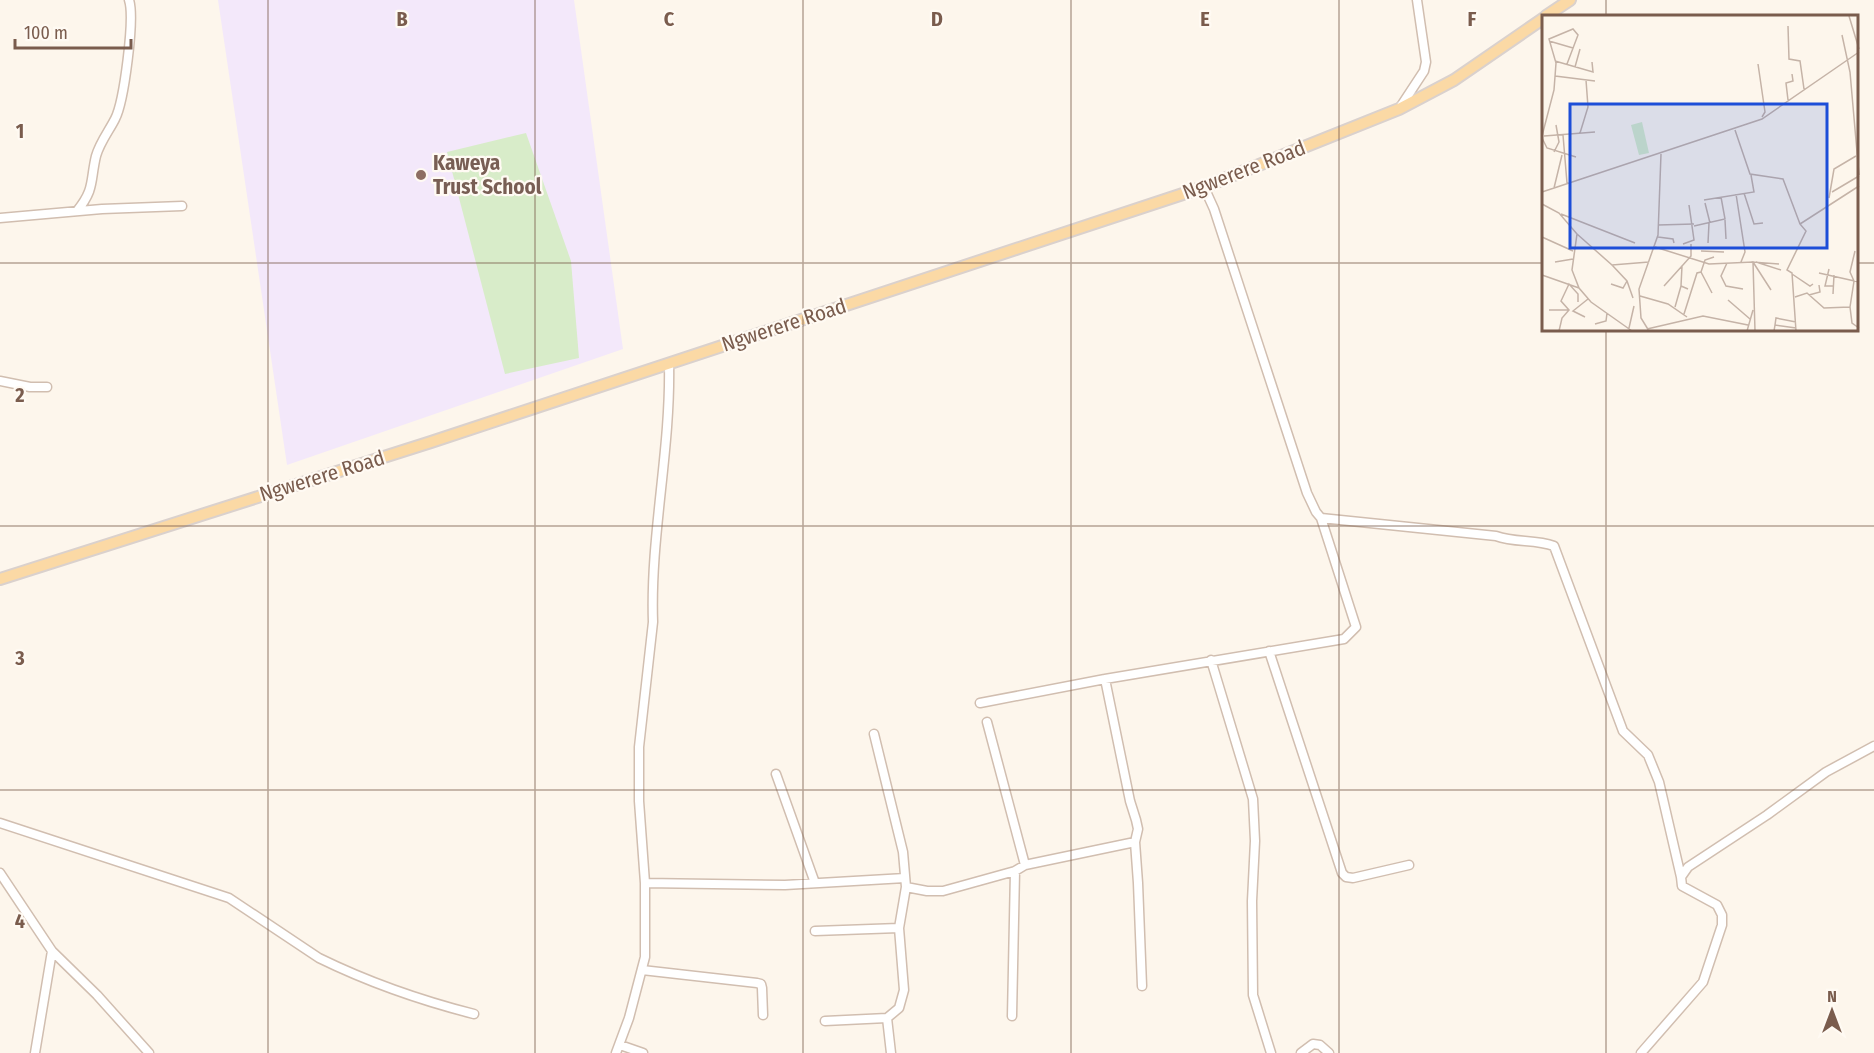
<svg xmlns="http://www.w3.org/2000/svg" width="1874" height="1053" font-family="'Fira Sans Condensed',sans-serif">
	<rect width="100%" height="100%" fill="#fdf6ec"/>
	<path fill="#f3e8fa" d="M 218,0 L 574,0 L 623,349 L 287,465 Z"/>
	<path fill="#d8ecc9" d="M 526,133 L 571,261 L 579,358 L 505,374 L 447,152 Z"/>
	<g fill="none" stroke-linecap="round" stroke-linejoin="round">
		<g stroke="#d1beb0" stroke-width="11">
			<path id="minor" d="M 1399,109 L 1424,71 L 1426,62 L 1417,0
				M 1204,187 L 1214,209 L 1307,493 L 1316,512 L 1321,518 L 1496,536 C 1515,543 1535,539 1554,546 L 1623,731 L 1648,755 L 1659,782 L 1681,877
				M 77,211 C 95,189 90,181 96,156 C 100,142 109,131 115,119 C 124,102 135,18 129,0
				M 0,218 L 102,209 L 182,206
				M 0,381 L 30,387 L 47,387
				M 1269,651 L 1342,873 L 1346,877 L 1353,878 L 1409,865
				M 1211,660 L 1253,799 L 1255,841 L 1252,901 L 1253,995 L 1271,1053
				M 980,703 L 1105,679 L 1344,639 L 1356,627 L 1321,518
				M 987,722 L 1025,865
				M 776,774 L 815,883
				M 0,823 L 229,898 L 319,958 C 370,983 419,1000 474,1014
				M 1135,842 L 1138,883 L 1142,986
				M 0,873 L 52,951 L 35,1053
				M 645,883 L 785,885 L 905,878
				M 906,887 L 927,891 L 943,891 L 1015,871 L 1025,865 L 1135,842 L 1138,829 L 1136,820 L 1130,801 L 1105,679
				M 815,931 L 899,928
				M 52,951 L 97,995 L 149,1053
				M 642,970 L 757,983 L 761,984 L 762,988 L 763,1015
				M 1012,1016 L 1015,871
				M 887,1018 L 891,1053
				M 825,1021 L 887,1018 L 899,1008 L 904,990 L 899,928 L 906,887 L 903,852 L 874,734
				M 620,1045 L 643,1053
				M 616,1053 L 629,1018 L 645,957 L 645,883 L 639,801 L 639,747 L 653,622 C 650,536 671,450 669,363
				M 1301,1053 L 1313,1044 L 1320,1045 L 1329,1053
				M 1641,1053 L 1703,982 L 1722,925 L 1722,915 L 1717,905 L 1682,886 L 1681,877 L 1688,867 L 1767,815 L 1826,772 L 1874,746"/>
		</g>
		<g stroke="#dad1cd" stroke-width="14">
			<path id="major" d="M 1546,16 L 1570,0
				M 0,579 L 431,442 L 1204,187 L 1399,109 L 1454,80 L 1544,18"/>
		</g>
		<use href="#minor" stroke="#fff" stroke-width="8"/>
		<use href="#major" stroke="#fbd9a5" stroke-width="10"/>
	</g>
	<path fill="none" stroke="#7a5c4d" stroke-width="1.5" stroke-opacity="0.55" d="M 268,0 L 268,1053M 535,0 L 535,1053M 803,0 L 803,1053M 1071,0 L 1071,1053M 1339,0 L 1339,1053M 1606,0 L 1606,16M 0,263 L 1544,263M 1858,263 L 1874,263M 1606,330 L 1606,1053M 0,526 L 1874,526M 0,790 L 1874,790"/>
	<circle fill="#8d6e63" stroke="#fffaf3" stroke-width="2" cx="421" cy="175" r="6"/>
	<g text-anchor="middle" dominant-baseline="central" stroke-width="4.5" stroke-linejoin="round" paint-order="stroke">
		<g font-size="21" font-weight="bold" fill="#785e54" stroke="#fffaf3" text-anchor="start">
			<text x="433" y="163">Kaweya<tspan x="433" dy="24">Trust School</tspan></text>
		</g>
		<g font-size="21" fill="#7a5c4d" stroke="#fffaf3">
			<text transform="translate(1244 170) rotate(-21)">Ngwerere Road</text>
			<text transform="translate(784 325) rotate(-18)">Ngwerere Road</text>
			<text transform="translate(322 476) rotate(-17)">Ngwerere Road</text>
		</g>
	</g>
	<g transform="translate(1542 15)">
		<rect width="316" height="316" fill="#fdf6ec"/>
		<path d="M 100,107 L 107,138 L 97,140 L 89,110 Z" fill="#d8ecc9"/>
		<path fill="none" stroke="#c5b3a7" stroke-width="1.5" d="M 307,1 L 317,34M 246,11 L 247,44 L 258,46 L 262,74M 300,20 L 308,57 L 317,160M 7,26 L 31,33M 13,46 L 51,57 L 50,47M 216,49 L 223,97 L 220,102M 33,52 L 38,34M 13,61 L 53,66M 246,85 L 244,68 L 251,66 L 250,59M 193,115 L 208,159 L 241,164 L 258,209M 38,118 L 46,92 L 44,65M 21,120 L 25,168M 0,121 L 12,75 L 14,48 L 7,24 L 31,14 L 36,20 L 25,49M 2,121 L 53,117M 0,123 L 5,133 L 34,142M 12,137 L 17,127 L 14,110M 12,173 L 20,140M 0,177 L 220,104 L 317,37M 290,177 L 317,161M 202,178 L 212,209 L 221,208M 194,179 L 203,237 L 199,247M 287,183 L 292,154 L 314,141M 162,185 L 212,177 L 209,160M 163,188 L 168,208M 0,189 L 17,198 L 35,219 L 30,255 L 37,273 L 49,287 L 90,316M 19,199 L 93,228M 183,205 L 184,224M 116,210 L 152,209M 152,211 L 183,204 L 179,182M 35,219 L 70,250 L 107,247M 0,222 L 31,236M 116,222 L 131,224 L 132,228M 166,228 L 167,208M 141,229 L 152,225 L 147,190M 113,232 L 167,249 L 211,247 L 213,316M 159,236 L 182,237M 313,236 L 308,257 L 312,266 L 308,292 L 310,308 L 317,313M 13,247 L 31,244M 214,247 L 239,255M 185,248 L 179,261 L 184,271 L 201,274M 70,250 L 85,266 L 91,283M 287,254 L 283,271 L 291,271M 277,258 L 317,267M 250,259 L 268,271 L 271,269M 0,260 L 37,273M 69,269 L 81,273 L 85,266M 122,271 L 140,251M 146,274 L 139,271 L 140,251 L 149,241 L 149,229M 229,275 L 211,247 L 237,249M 170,278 L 159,257 L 163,245 L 172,242M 291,279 L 292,260M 267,280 L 278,277 L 277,270M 98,281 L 126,289 L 145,302M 253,282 L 265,278 L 282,293 L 308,292M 186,285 L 208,304M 133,292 L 139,271M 7,295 L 26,295M 142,299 L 155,258 L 159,257M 43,302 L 31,296 L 46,284M 53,309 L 64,306 L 65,298M 233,310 L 234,303 L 254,307M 87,313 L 92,291M 105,314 L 161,301 L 206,310M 17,316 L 20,303 L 27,295 L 19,286 L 27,269 L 36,279 L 36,287M 107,316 L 99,303 L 97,274 L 116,220 L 119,139M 205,316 L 211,295M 232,316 L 233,310 L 254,313M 254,316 L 250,258 L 245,255 L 264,216 L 258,209 L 317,171"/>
		<path fill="#1d4ed8" fill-opacity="0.15" stroke="#1d4ed8" stroke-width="3" d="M 28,89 L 285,89 L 285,233 L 28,233 Z"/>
		<rect width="316" height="316" fill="none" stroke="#7a5c4d" stroke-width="3"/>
	</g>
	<g font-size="20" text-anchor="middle" font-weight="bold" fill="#7a5c4d" stroke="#fffaf3" stroke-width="4.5" stroke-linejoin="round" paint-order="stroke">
		<text x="402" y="26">B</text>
		<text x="669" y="26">C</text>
		<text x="937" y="26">D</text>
		<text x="1205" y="26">E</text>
		<text x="1472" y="26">F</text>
		<text x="20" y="138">1</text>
		<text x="20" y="402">2</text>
		<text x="20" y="665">3</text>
		<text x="20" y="928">4</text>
	</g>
	<g transform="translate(1832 1011)" stroke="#fffaf3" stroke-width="4.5" paint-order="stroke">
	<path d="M0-4.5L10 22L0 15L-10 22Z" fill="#7a5c4d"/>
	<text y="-9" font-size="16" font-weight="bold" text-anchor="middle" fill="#7a5c4d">N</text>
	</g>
	<path d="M15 39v9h116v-9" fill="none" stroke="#7a5c4d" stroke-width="3"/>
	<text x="24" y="39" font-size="18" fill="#7a5c4d" stroke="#fffaf3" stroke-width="4.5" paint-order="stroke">100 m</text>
</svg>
